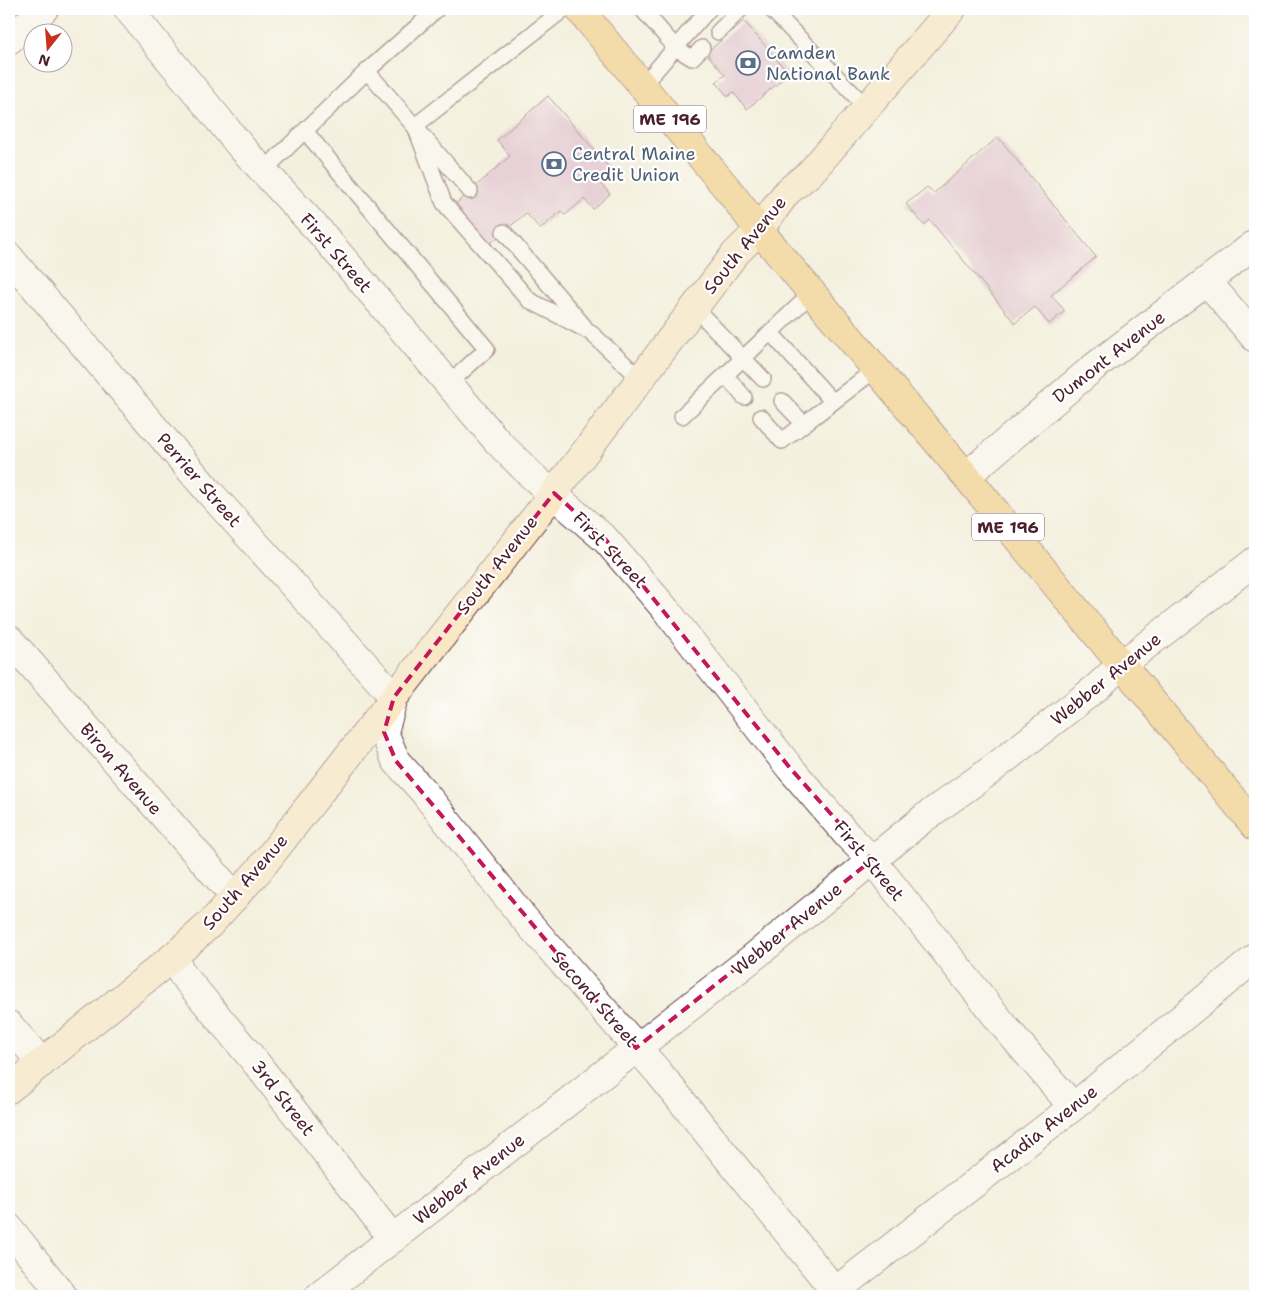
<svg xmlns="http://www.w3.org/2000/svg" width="1264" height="1305" font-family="'Shantell Sans',sans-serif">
	<rect width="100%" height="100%" fill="#fff"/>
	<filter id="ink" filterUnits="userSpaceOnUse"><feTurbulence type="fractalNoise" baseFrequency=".02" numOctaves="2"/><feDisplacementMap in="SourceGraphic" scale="10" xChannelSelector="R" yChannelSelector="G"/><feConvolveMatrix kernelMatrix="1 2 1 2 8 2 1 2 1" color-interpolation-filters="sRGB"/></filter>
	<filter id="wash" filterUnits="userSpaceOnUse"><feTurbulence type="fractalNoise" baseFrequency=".0096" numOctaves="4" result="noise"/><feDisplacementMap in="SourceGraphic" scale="20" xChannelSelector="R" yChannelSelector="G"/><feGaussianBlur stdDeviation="1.12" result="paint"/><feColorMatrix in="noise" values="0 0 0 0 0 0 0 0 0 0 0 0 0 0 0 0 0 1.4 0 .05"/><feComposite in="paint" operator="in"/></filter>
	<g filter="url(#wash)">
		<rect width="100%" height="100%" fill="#f4f0df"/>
		<g id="blocks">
			<path fill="#d8abce" d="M 744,21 L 789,74 L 747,109 L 733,92 L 728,97 L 716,82 L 725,75 L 706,53 Z
				M 548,96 L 614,173 L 601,184 L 610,194 L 593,209 L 584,199 L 565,215 L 561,211 L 540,229 L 526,213 L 486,247 L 452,207 L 510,156 L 497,140 Z
				M 998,137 L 1096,257 L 1051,295 L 1065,311 L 1049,324 L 1035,307 L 1015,323 L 930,220 L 924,225 L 906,204 L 927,187 L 934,193 Z"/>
		</g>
	</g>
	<g filter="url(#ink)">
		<use href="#blocks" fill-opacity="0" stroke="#643e46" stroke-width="1"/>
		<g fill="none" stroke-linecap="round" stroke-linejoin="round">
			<g stroke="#643e46" stroke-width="18">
				<path id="lane" d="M 642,9 L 676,48 L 692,58 L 702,48
					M 771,9 L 866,107
					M 718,32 L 741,9
					M 367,71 L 437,9
					M 642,86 L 709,9
					M 415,126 L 444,203 L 529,300 L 590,332 L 641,379
					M 415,126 L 564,9
					M 305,131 L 487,349 L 448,384
					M 263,171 L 367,71 L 470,191
					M 504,232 L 584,326
					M 695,308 L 763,379
					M 771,333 L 833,402
					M 726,376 L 744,397
					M 782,401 L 804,424 L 876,369
					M 682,416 L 812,293
					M 761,417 L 782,441 L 804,424"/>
			</g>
			<g stroke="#643e46" stroke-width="30">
				<path id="street" d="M 128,9 L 242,148 L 321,233 L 498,442 L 531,475 L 606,540 L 666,610 L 790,768 L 848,836 L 872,860 L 1005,1027 L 1073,1107
					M 9,40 L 44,9
					M 9,257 L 210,493 L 394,697 L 384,732 L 396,761 L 423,791 L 523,917 L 659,1073 L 835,1291
					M 1207,281 L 1255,338
					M 966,476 L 1094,367 L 1255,244
					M 9,639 L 235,897
					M 173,957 L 182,974 L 257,1064 L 393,1239
					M 9,1025 L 42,1063
					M 9,1228 L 63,1296
					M 319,1296 L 751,959 L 924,818 L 991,770 L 1096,688 L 1121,665 L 1255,561
					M 829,1296 L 1073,1107 L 1255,958"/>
			</g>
			<g stroke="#643e46" stroke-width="30">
				<path id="secondary" d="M 9,1089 L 173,957 L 210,924 L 259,870 L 554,493 L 735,254 L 759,230 L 787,192 L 810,173 L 952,9"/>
			</g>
			<g stroke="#643e46" stroke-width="30">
				<path id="highway" d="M 579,9 L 730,192 L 759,230 L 966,476 L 1255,826"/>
			</g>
			<use href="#lane" stroke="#fff" stroke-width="15"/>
			<use href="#street" stroke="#fff" stroke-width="28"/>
			<use href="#secondary" stroke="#fae7c3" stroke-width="28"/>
			<use href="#highway" stroke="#f3c26a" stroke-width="28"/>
		</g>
	</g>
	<path d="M0 0H1264V1305H0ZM 554,493 L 606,540 L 790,768 L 872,860 L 636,1048 L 396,761 L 384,732 L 394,697 Z" fill="#f4f0df" fill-opacity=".55" fill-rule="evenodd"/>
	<path fill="none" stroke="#c2185b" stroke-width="4" stroke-dasharray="10 6" stroke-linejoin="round" d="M 554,493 L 606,540 L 790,768 L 872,860 L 636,1048 L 396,761 L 384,732 L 394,697 Z"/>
	<defs>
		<g id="bank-ring" transform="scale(1.25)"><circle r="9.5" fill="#fff" stroke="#5c6f8a" stroke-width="1.5"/><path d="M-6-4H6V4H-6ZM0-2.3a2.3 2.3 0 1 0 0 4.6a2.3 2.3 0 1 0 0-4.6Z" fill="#5c6f8a"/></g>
	</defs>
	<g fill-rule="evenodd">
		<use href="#bank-ring" x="748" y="63"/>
		<use href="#bank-ring" x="554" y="164"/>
	</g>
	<g text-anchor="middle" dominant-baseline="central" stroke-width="4.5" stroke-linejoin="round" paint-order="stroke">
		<g fill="#fff" stroke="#80626b" stroke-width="1">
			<rect x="634" y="105.5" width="72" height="27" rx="4"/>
			<rect x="972" y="513.5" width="72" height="27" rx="4"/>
		</g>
		<g font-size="16" font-weight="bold" fill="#4a1f2b">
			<text x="670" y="119">ME 196</text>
			<text x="1008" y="527">ME 196</text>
		</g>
		<g font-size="18" fill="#4e5e75" stroke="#fff" text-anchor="start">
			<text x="766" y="53">Camden<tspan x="766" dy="21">National Bank</tspan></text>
			<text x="572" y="154">Central Maine<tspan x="572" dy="21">Credit Union</tspan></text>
		</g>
		<g font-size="18" fill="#4a1f2b" stroke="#fff">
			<text transform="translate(745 245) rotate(-51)">South Avenue</text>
			<text transform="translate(336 253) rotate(49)">First Street</text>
			<text transform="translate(1109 357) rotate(-38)">Dumont Avenue</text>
			<text transform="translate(199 480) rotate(49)">Perrier Street</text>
			<text transform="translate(610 550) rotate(46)">First Street</text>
			<text transform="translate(497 565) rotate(-52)">South Avenue</text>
			<text transform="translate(1106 679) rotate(-39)">Webber Avenue</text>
			<text transform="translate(121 769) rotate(49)">Biron Avenue</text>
			<text transform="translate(869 861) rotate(50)">First Street</text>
			<text transform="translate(245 882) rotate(-49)">South Avenue</text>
			<text transform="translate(787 929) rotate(-39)">Webber Avenue</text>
			<text transform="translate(595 999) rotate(49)">Second Street</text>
			<text transform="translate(283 1098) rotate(52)">3rd Street</text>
			<text transform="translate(1044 1129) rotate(-38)">Acadia Avenue</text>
			<text transform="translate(469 1179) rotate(-38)">Webber Avenue</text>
		</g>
	</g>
	<rect width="1264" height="1305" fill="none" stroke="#fff" stroke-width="30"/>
	<g transform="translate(48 48) rotate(197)"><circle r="24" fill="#ffffff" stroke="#b7a5aa"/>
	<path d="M0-4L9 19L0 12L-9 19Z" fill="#c8321e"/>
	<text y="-8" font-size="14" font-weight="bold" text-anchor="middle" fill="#4a1f2b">N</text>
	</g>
</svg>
